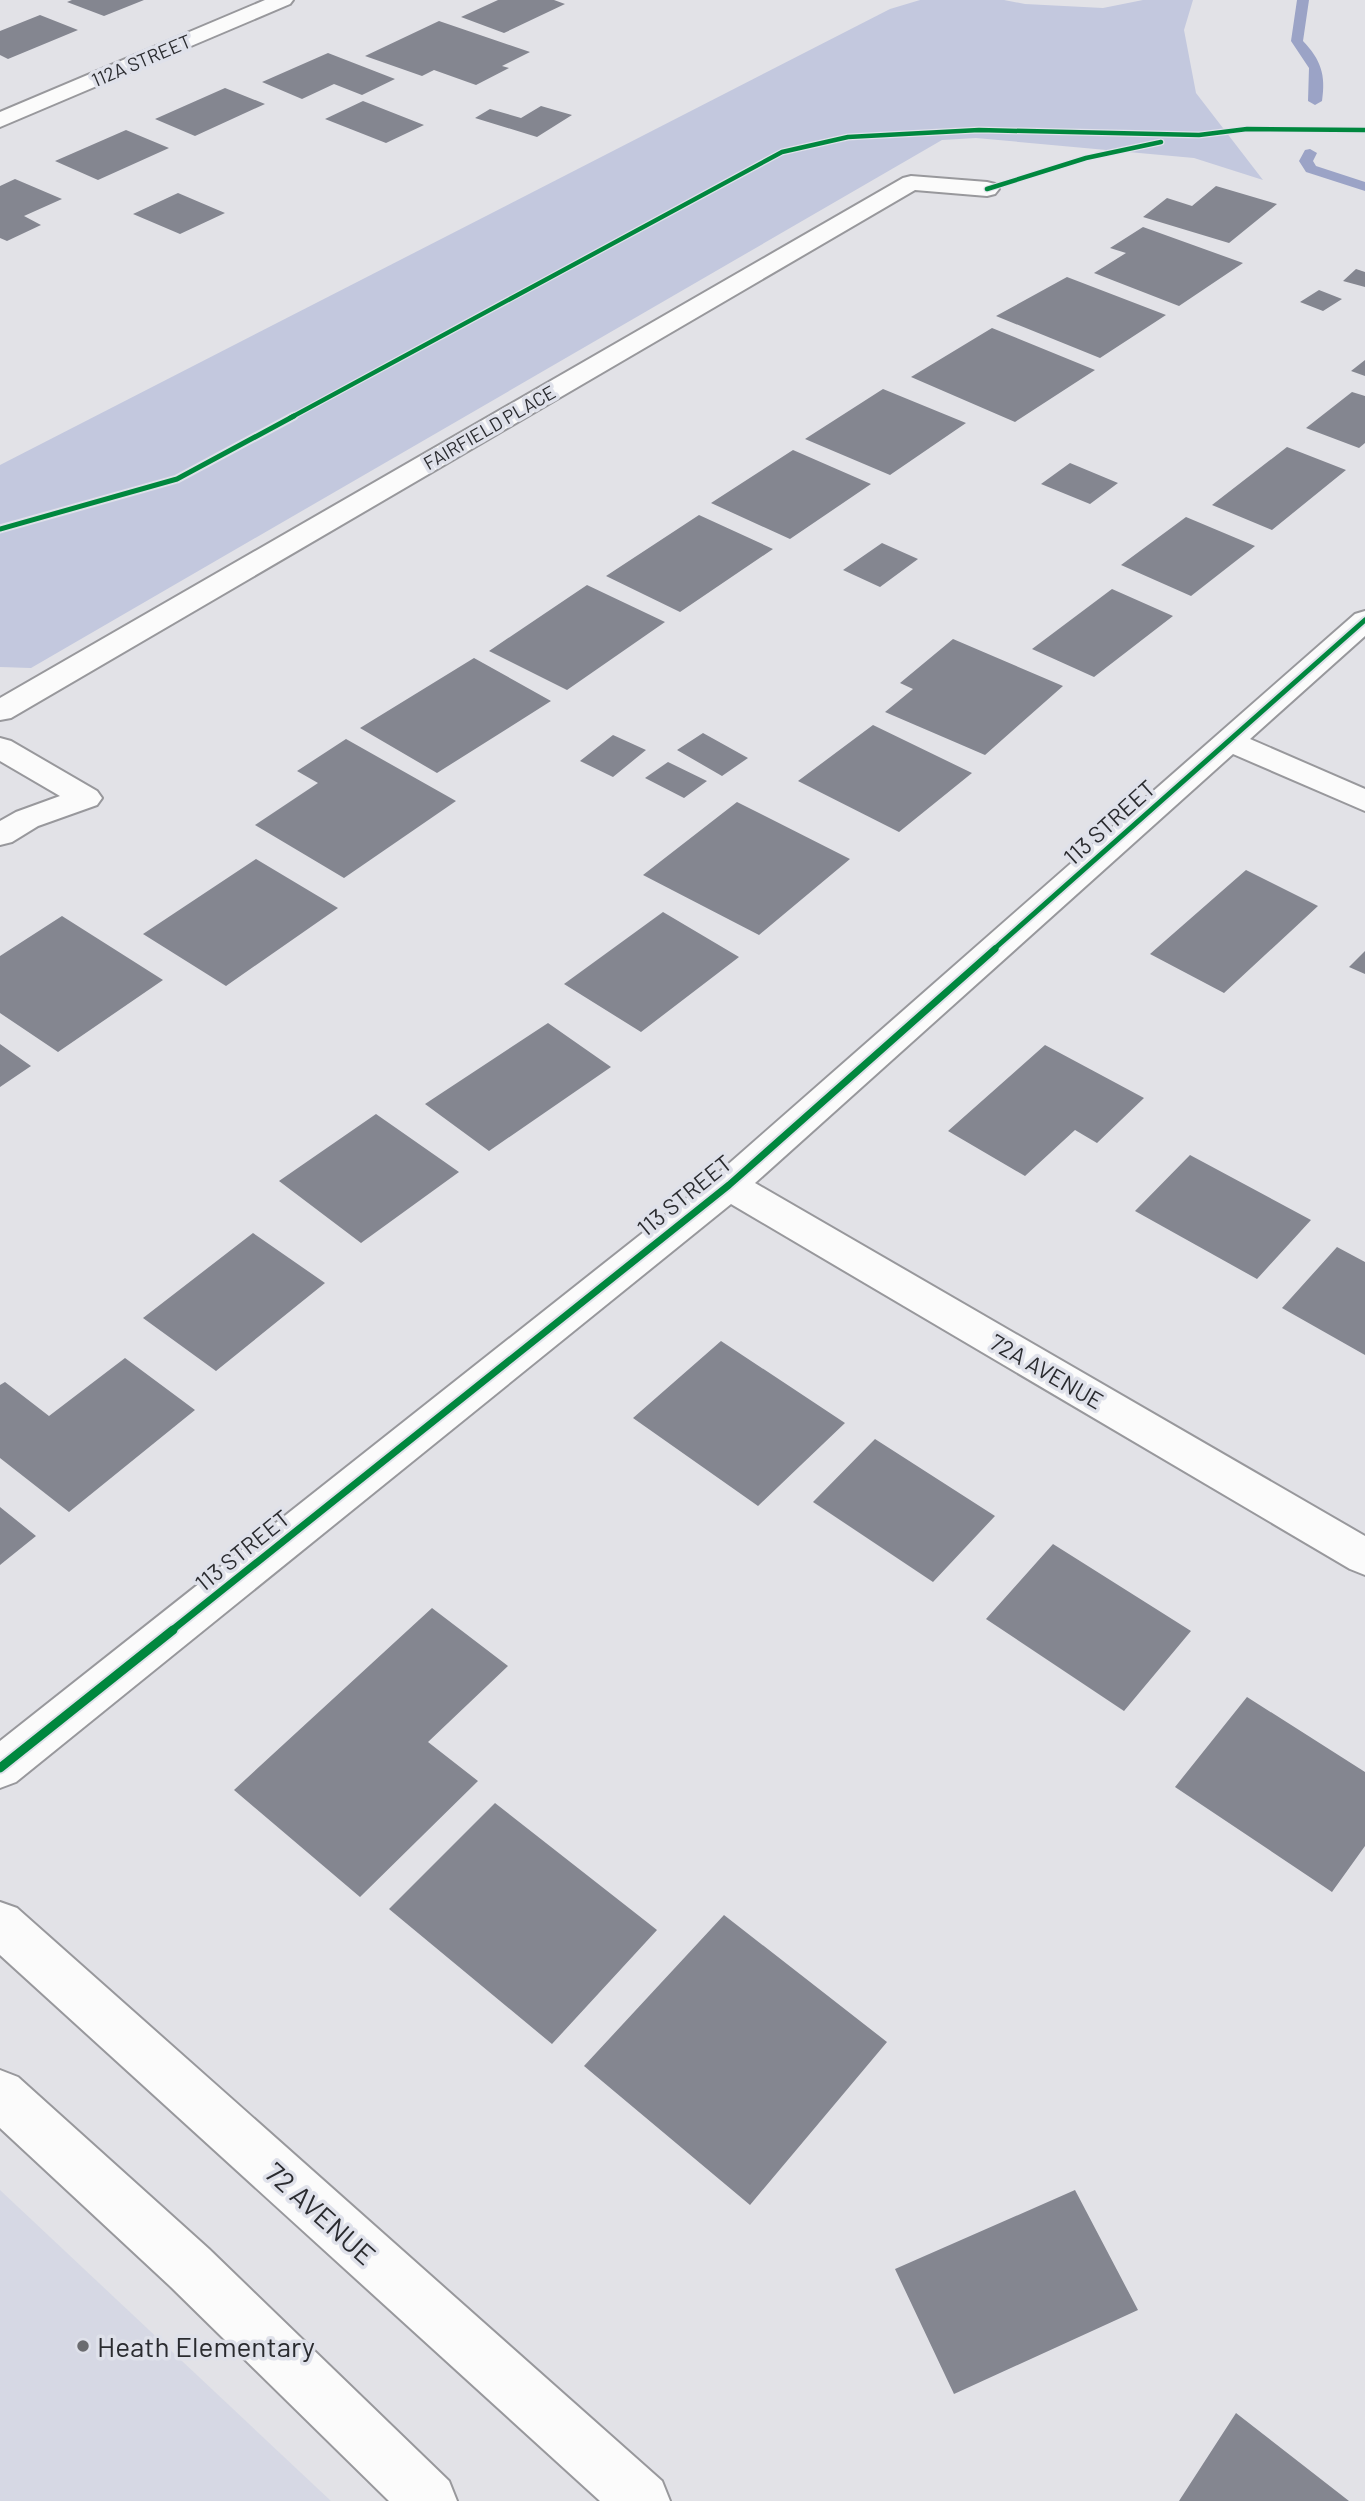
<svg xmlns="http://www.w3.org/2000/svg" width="1365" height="2501" font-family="Barlow,sans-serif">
	<rect width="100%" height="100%" fill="#e2e2e7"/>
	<path fill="#d6d8e4" d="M 0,2190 L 331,2501 L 0,2501 Z"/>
	<path fill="#c3c8de" d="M 920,0 L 1004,0 L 1025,4 L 1103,8 L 1143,0 L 1193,0 L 1184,30 L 1196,93 L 1263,180 L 1194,158 L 976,138 L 942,140 L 31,668 L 0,667 L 0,465 L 890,9 Z"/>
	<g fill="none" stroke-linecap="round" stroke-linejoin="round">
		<path fill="#9ba3c6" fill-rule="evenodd" d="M 1297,0 L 1309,0 L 1303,41 C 1321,60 1326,75 1322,101 L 1315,105 L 1308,101 L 1309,68 L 1291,41 Z
			M 1310,149 L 1317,153 L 1313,161 L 1316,166 L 1365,182 L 1365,191 L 1306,172 L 1299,161 L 1305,150 Z"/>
	</g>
	<path fill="#848690" d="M 72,0 L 144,0 L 104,16 L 67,2 Z
		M 498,0 L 554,0 L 565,4 L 504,33 L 461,17 Z
		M 40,15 L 78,30 L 8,59 L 0,55 L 0,31 Z
		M 439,21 L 530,52 L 502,66 L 509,68 L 476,85 L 434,70 L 422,76 L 365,56 Z
		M 328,53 L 395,79 L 362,95 L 334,84 L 302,99 L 262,82 Z
		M 225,88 L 265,104 L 195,136 L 155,119 Z
		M 363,101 L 424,125 L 386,143 L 325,119 Z
		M 541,106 L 572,115 L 537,137 L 475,118 L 490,109 L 521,118 Z
		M 126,130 L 169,148 L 98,180 L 55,161 Z
		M 15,179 L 62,199 L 24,216 L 41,225 L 7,241 L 0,238 L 0,186 Z
		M 1216,186 L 1277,204 L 1229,243 L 1143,217 L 1167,198 L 1192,206 Z
		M 178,193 L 225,213 L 180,234 L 133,214 Z
		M 1143,227 L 1243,263 L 1179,306 L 1094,273 L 1126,253 L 1110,248 Z
		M 1356,269 L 1365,272 L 1365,287 L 1343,281 Z
		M 1067,277 L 1166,315 L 1100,358 L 996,316 Z
		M 1319,290 L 1342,299 L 1323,311 L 1300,302 Z
		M 992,328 L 1095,370 L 1015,422 L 911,377 Z
		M 1365,360 L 1365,376 L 1351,371 Z
		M 883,389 L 966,423 L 890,475 L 805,439 Z
		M 1352,392 L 1365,396 L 1365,443 L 1359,448 L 1306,428 Z
		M 1287,447 L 1346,470 L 1272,530 L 1212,505 Z
		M 793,450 L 871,484 L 790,539 L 711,503 Z
		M 1070,463 L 1118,483 L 1090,504 L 1041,484 Z
		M 699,515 L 773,549 L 680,612 L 606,576 Z
		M 1186,517 L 1255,546 L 1191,596 L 1121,565 Z
		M 882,543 L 918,559 L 880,587 L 843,570 Z
		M 587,585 L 665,622 L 567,690 L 489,651 Z
		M 1112,589 L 1173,616 L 1094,677 L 1032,649 Z
		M 953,639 L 1063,686 L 985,755 L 885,712 L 913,689 L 900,683 Z
		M 474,658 L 551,701 L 437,773 L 360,728 Z
		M 873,725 L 972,773 L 899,832 L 798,781 Z
		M 703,733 L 748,758 L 722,776 L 677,750 Z
		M 613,735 L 646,750 L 613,777 L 580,761 Z
		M 346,739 L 456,801 L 344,878 L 255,825 L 318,783 L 297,771 Z
		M 668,762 L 707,781 L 684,798 L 645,778 Z
		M 737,802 L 850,859 L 759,935 L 643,875 Z
		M 256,859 L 338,908 L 226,986 L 143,934 Z
		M 1246,870 L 1318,906 L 1224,993 L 1150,954 Z
		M 663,912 L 739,957 L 641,1032 L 564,984 Z
		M 62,916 L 163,980 L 58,1052 L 0,1013 L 0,956 Z
		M 1365,951 L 1365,974 L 1349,967 Z
		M 548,1023 L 611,1067 L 489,1151 L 425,1104 Z
		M 0,1044 L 31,1066 L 0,1087 Z
		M 1045,1045 L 1144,1098 L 1097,1143 L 1075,1130 L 1025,1176 L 948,1131 Z
		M 376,1114 L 459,1172 L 361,1243 L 279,1181 Z
		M 1190,1155 L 1311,1220 L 1257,1279 L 1135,1211 Z
		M 253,1233 L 325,1283 L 216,1371 L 143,1318 Z
		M 1337,1247 L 1365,1262 L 1365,1355 L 1282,1308 Z
		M 721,1341 L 845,1423 L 758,1506 L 633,1418 Z
		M 125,1358 L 195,1410 L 69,1512 L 0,1458 L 0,1385 L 5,1382 L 49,1416 Z
		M 875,1439 L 995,1516 L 933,1582 L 813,1502 Z
		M 0,1507 L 36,1536 L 0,1565 Z
		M 1053,1544 L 1191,1631 L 1124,1711 L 986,1619 Z
		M 432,1608 L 508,1666 L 428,1742 L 478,1781 L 360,1897 L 234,1790 Z
		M 1247,1697 L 1365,1772 L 1365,1846 L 1332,1892 L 1175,1787 Z
		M 495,1803 L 657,1930 L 552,2044 L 389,1909 Z
		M 724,1915 L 887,2042 L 750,2205 L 584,2066 Z
		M 1075,2190 L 1138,2310 L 954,2394 L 895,2269 Z
		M 1236,2413 L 1349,2501 L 1179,2501 Z"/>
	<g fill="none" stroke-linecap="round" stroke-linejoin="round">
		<g stroke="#98989c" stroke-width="4">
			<path id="minor" d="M 265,0 L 293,0 L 290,4 L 0,127 L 0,112 Z
				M 911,176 L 987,182 L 995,184 L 999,189 L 995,194 L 987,196 L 915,190 L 11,718 L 0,720 L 0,698 L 903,178 Z
				M 1365,611 L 1365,636 L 1250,739 L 1365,789 L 1365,811 L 1233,754 L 755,1183 L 1365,1536 L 1365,1575 L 1350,1569 L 731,1204 L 16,1782 L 0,1788 L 0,1741 L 716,1175 L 1355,614 Z
				M 0,738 L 11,741 L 97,791 L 102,798 L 97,805 L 38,826 L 12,842 L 0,845 L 0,821 L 16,812 L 60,796 L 0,761 Z"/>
		</g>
		<g stroke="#98989c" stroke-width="4">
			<path id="secondary" d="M 0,1902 L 17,1908 L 662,2481 L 670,2501 L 600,2501 L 0,1955 Z
				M 0,2070 L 18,2077 L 209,2249 L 449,2481 L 457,2501 L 389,2501 L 171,2287 L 0,2128 Z"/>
		</g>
		<use href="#minor" fill="#fbfbfb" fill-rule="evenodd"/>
		<use href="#secondary" fill="#fbfbfb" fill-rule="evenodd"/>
		<g stroke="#dfe1ea" stroke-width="7">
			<path id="cycleway-far3" d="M 987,189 L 1086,158 L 1161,142
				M 290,418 L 782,152 L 848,137 L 979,130 L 1199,135 L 1247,129 L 1365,130"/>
		</g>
		<g stroke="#dfe1ea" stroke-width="9">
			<path id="cycleway-far2" d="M 0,529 L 177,479 L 294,416
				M 993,950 L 1365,620"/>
		</g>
		<g stroke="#dfe1ea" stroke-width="11">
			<path id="cycleway-far1" d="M 171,1631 L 729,1185 L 995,949"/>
		</g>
		<g stroke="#dfe1ea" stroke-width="13">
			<path id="cycleway" d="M 0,1768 L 173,1630"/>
		</g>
		<use href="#cycleway-far3" stroke="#00873e" stroke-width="4.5"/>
		<use href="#cycleway-far2" stroke="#00873e" stroke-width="5"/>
		<use href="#cycleway-far1" stroke="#00873e" stroke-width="7"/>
		<use href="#cycleway" stroke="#00873e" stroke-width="9"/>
	</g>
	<circle fill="#6a6b6f" stroke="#dfe1ea" stroke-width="2.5" cx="83" cy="2346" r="7"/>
	<g text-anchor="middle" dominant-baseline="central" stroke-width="7" stroke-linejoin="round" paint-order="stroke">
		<g font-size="19" fill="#2a2b2f" stroke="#dfe1ea">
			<text transform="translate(141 60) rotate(-23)">112A STREET</text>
			<text transform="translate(489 427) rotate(-30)">FAIRFIELD PLACE</text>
		</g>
		<g font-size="23" fill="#2a2b2f" stroke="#dfe1ea">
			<text transform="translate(1109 822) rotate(-42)">113 STREET</text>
			<text transform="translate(684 1195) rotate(-39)">113 STREET</text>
			<text transform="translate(1047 1371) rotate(30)">72A AVENUE</text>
			<text transform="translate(242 1550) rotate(-39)">113 STREET</text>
		</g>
		<g font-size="28" fill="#2a2b2f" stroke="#dfe1ea">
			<text transform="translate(321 2213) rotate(42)">72 AVENUE</text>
		</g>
		<g font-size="28" fill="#2a2b2f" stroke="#dfe1ea" text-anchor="start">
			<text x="97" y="2346">Heath Elementary</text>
		</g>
	</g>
</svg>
